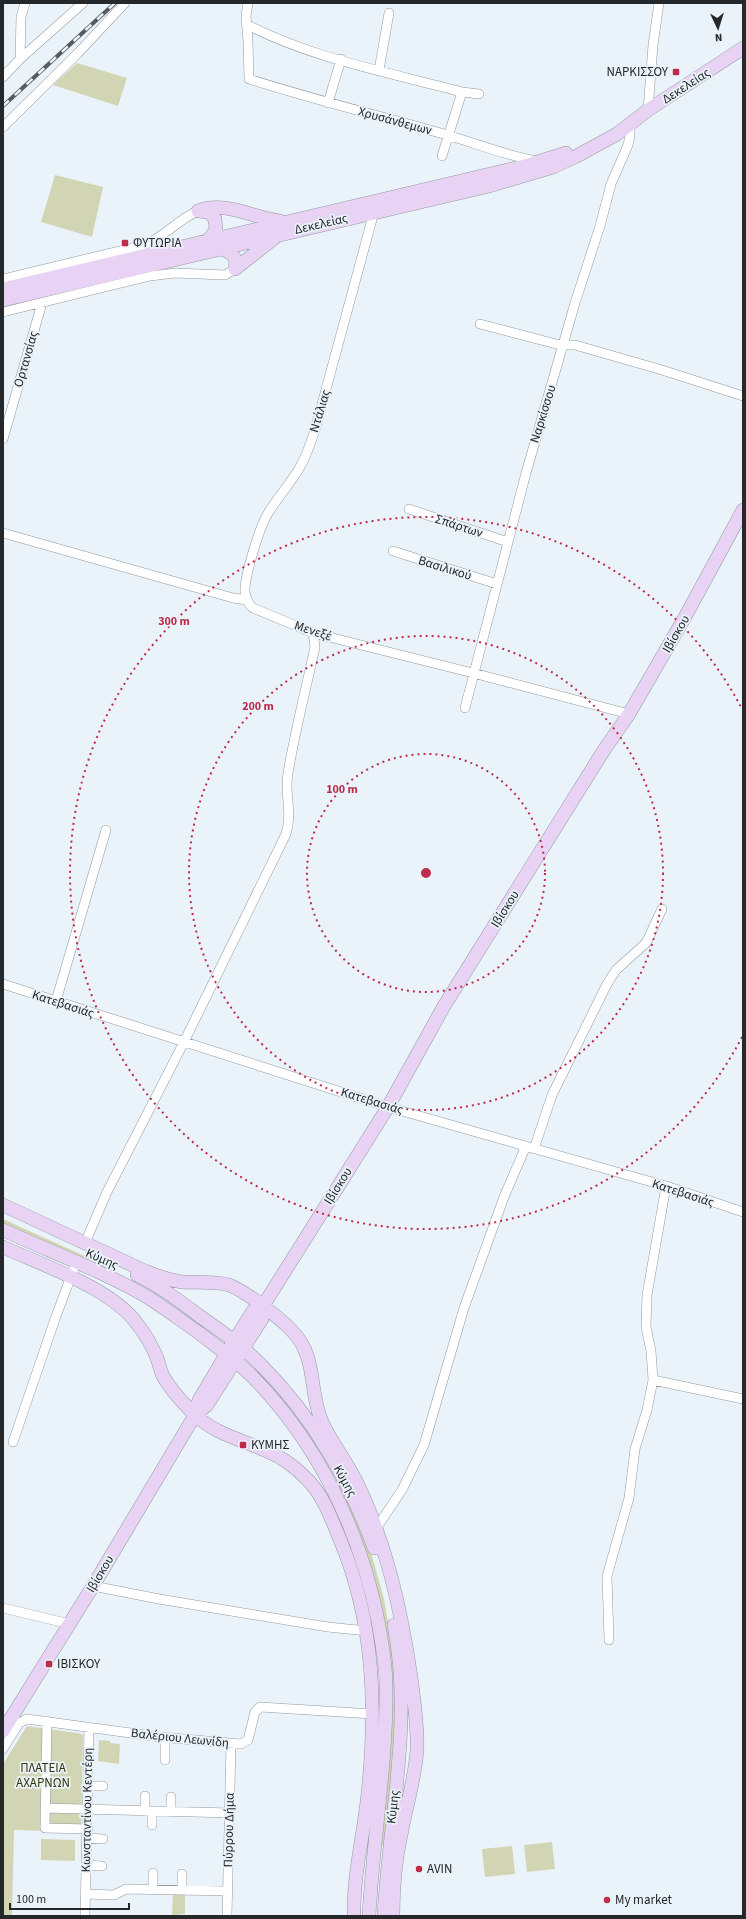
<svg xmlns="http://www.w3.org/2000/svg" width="746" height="1919" font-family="'Source Sans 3',sans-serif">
	<rect width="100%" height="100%" fill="#ebf3fa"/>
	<path fill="#d2d5b4" d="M 77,63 L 127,78 L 118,106 L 53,85 Z
		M 55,175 L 103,187 L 92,237 L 41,222 Z
		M 3,1219 L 113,1269 L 111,1274 L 3,1225 Z
		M 338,1479 L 362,1529 L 372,1556 L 384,1599 L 395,1661 L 395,1743 L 384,1846 L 381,1845 L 391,1684 L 334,1482 Z
		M 27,1726 L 83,1734 L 81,1832 L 14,1830 L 12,1916 L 3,1916 L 3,1764 Z
		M 99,1740 L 110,1741 L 110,1743 L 120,1744 L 119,1764 L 98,1761 Z
		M 41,1839 L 75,1840 L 75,1861 L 41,1860 Z
		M 552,1842 L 555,1869 L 527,1872 L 524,1845 Z
		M 512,1846 L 515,1874 L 485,1877 L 482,1849 Z
		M 173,1894 L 185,1894 L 185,1914 L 172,1915 Z"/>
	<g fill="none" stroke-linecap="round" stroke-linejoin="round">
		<g stroke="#929aa0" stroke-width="10">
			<path id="street" d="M 248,3 L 246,16 L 248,41 L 249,79 C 314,100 381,116 447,135 C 478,144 506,156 538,161
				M 246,24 C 310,58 392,73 462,92 L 479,94
				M 20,59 L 21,17 L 25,3
				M 379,70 L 389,13
				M 3,77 L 20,59 L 83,3
				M 328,103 L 341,59
				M 648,110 L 653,45 L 659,3
				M 3,127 L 78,53 L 125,3
				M 442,156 L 462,92
				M 374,212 L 315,430 C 311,442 307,455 300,467 C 290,484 277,498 267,515 C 259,529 244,578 245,592 C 246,599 248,604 253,608 L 313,633 L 473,673 L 629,714
				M 3,279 L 144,245 C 165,237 178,219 198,211
				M 3,312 L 150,276 L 175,273 L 225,275 L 235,269
				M 480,324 L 560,345 L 575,345 L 662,370 L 743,396
				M 3,439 L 42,303
				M 409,509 L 508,542
				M 3,533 L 233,598 L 247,600
				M 393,551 L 497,584
				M 465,708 L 526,473 L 575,303 L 600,226 L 611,184 L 628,145 L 630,136 L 630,124
				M 3,984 L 388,1107 L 666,1186 L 743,1212
				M 56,1001 L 106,830
				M 534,1149 L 552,1095 L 607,984 L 616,970 L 646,943 L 662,909
				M 85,1243 L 107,1192 L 184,1042 L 286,834 C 293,810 284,796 288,773 C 295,731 306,689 315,647 L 313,633
				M 653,1380 L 743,1399
				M 13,1442 L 55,1319 L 76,1263
				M 377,1527 L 402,1490 L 424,1445 L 464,1308 L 504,1197 L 526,1146
				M 93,1586 L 159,1599 L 328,1627 L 367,1631
				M 3,1608 L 70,1624
				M 609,1640 L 607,1576 L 629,1498 L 635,1449 L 647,1410 L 653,1380 L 651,1351 L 646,1327 L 647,1295 L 666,1186
				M 47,1721 L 45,1828 L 88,1829
				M 3,1749 L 19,1723 L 27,1719 L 160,1737 L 241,1744 L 248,1740 L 255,1712 L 260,1707 L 373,1714
				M 165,1760 L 165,1738
				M 88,1786 L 103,1786
				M 45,1808 L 230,1813
				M 145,1811 L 145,1796
				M 171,1811 L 171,1797
				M 152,1825 L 152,1811
				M 88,1838 L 103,1839
				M 87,1865 L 102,1866
				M 153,1889 L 153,1873
				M 182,1890 L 182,1874
				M 86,1894 L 114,1895 L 126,1889 L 228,1891
				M 85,1916 L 89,1727
				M 227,1916 L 231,1744"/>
		</g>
		<g stroke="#929aa0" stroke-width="14">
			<path id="secondary" d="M 198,211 C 224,200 254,218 280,221
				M 198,211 L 209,212 L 215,219 L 216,230 L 208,240
				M 219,248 C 231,252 238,256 235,269
				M 235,269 L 277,236
				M 3,289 L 525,166 L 566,153
				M 3,300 L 489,186 L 553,167 L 575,157 L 617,134 L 648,110 L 743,48
				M 3,1205 L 145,1271 C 157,1276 169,1280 182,1282 C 198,1283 214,1281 229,1285 C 240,1289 252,1298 262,1305 C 276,1316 295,1330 303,1346 C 315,1369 311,1398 322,1422 C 331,1442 345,1459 355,1479 C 386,1541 401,1609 411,1677 C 414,1701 418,1726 417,1750 C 415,1779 406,1807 401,1835 C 395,1861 393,1889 393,1916
				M 3,1230 C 51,1252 103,1271 149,1298 C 166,1309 182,1321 199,1333 C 217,1347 236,1360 253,1377 C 318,1444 360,1530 378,1621 C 382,1643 386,1664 386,1686 C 387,1763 373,1839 369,1916
				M 3,1247 C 44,1266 112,1288 138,1325 C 146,1335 152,1346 157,1358 C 159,1363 160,1369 162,1374 C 169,1388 183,1403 194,1414 C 216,1435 243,1440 269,1452 C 284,1458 296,1468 307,1479 C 324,1496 332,1521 341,1542 C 374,1622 377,1708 368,1793 C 364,1834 353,1875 354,1916
				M 137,1275 C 160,1286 181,1302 201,1317 C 222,1332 244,1347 262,1366 C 312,1416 350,1481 374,1548
				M 195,1415 L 207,1405 L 262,1319 L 263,1306
				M 3,1731 L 93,1586 L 195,1415 L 199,1400 L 234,1341 L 253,1311 L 263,1306 L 388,1107 L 444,1006 L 604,750 L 629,714 L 685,617 L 743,510
				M 384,1916 C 389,1820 413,1721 394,1625"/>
		</g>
		<use href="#street" stroke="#fff" stroke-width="9"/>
		<use href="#secondary" stroke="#e8d3f4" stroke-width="13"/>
		<g stroke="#575b5f" stroke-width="4">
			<path id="rail" d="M 3,106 L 115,3"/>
		</g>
		<use href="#rail" stroke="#ebf3fa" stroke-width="2.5" stroke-dasharray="8" stroke-linecap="butt"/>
	</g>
	<g fill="none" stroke="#bd2c4a" stroke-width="2" stroke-dasharray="2 4">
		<circle cx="426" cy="873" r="119"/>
		<circle cx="426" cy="873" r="237"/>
		<path d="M742 1037A356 356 0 1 1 742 709"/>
	</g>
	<g fill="#bd2c4a" stroke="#ebf3fa" stroke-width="1.5">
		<rect x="672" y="68" width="8" height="8" rx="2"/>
		<rect x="121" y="239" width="8" height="8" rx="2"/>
		<rect x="239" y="1441" width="8" height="8" rx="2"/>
		<rect x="45" y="1660" width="8" height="8" rx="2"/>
		<circle cx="419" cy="1869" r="4"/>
		<circle cx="607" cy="1900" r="4"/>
	</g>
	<g text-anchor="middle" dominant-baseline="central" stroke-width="3.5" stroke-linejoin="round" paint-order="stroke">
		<g font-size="13" fill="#25282b" stroke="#ebf3fa" text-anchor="start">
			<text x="668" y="72" text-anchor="end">ΝΑΡΚΙΣΣΟΥ</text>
			<text x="133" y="243">ΦΥΤΩΡΙΑ</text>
			<text x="251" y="1445">ΚΥΜΗΣ</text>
			<text x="57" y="1664">ΙΒΙΣΚΟΥ</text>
			<text x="427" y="1869">AVIN</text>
			<text x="615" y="1900">My market</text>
		</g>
		<g font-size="13" fill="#25282b" stroke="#ebf3fa">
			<text transform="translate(686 86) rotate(-33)">Δεκελείας</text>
			<text transform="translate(395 121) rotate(15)">Χρυσάνθεμων</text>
			<text transform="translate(321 224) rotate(-13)">Δεκελείας</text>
			<text transform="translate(26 359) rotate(-74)">Ορτανσίας</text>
			<text transform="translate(320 411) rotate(-73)">Ντάλιας</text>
			<text transform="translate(543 414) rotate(-73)">Ναρκίσσου</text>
			<text transform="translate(459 526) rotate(18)">Σπάρτων</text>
			<text transform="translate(445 568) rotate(17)">Βασιλικού</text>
			<text transform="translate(313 631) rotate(18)">Μενεξέ</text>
			<text transform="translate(676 634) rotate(-60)">Ιβίσκου</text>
			<text transform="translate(505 909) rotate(-58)">Ιβίσκου</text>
			<text transform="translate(63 1004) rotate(18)">Κατεβασιάς</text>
			<text transform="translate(372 1101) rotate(17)">Κατεβασιάς</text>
			<text transform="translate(338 1186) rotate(-58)">Ιβίσκου</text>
			<text transform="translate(683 1193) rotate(18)">Κατεβασιάς</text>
			<text transform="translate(102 1259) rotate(24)">Κύμης</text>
			<text transform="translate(345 1481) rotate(61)">Κύμης</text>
			<text transform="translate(100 1574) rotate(-59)">Ιβίσκου</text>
			<text transform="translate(180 1738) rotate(6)">Βαλέριου Λεωνίδη</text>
			<text transform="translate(393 1807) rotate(-84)">Κύμης</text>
			<text transform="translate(87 1810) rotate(-89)">Κωνσταντίνου Κεντέρη</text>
			<text transform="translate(229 1830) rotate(-89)">Πύρρου Δήμα</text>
		</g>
		<g font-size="13" fill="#35360c" stroke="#ebf3fa">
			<text x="43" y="1768">ΠΛΑΤΕΙΑ<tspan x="43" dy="15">ΑΧΑΡΝΩΝ</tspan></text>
		</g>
	</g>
	<circle cx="426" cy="873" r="6" fill="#bd2c4a" stroke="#ebf3fa" stroke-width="2"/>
	<g font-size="12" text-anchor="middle" font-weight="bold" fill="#bd2c4a" stroke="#ebf3fa" stroke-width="3.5" stroke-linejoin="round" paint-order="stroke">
		<text x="174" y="625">300 m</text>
		<text x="258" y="710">200 m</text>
		<text x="342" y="793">100 m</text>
	</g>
	<rect width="746" height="1919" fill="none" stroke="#25282b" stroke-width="8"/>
	<g transform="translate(718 28) rotate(176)" stroke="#ebf3fa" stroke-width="3" paint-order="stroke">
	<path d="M0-3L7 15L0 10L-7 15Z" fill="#25282b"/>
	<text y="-6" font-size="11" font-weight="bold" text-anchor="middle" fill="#25282b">N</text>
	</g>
	<path d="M10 1903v6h119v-6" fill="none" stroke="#25282b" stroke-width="2"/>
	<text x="16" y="1903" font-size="12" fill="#25282b" stroke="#ebf3fa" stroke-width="3" paint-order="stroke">100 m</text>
</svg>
